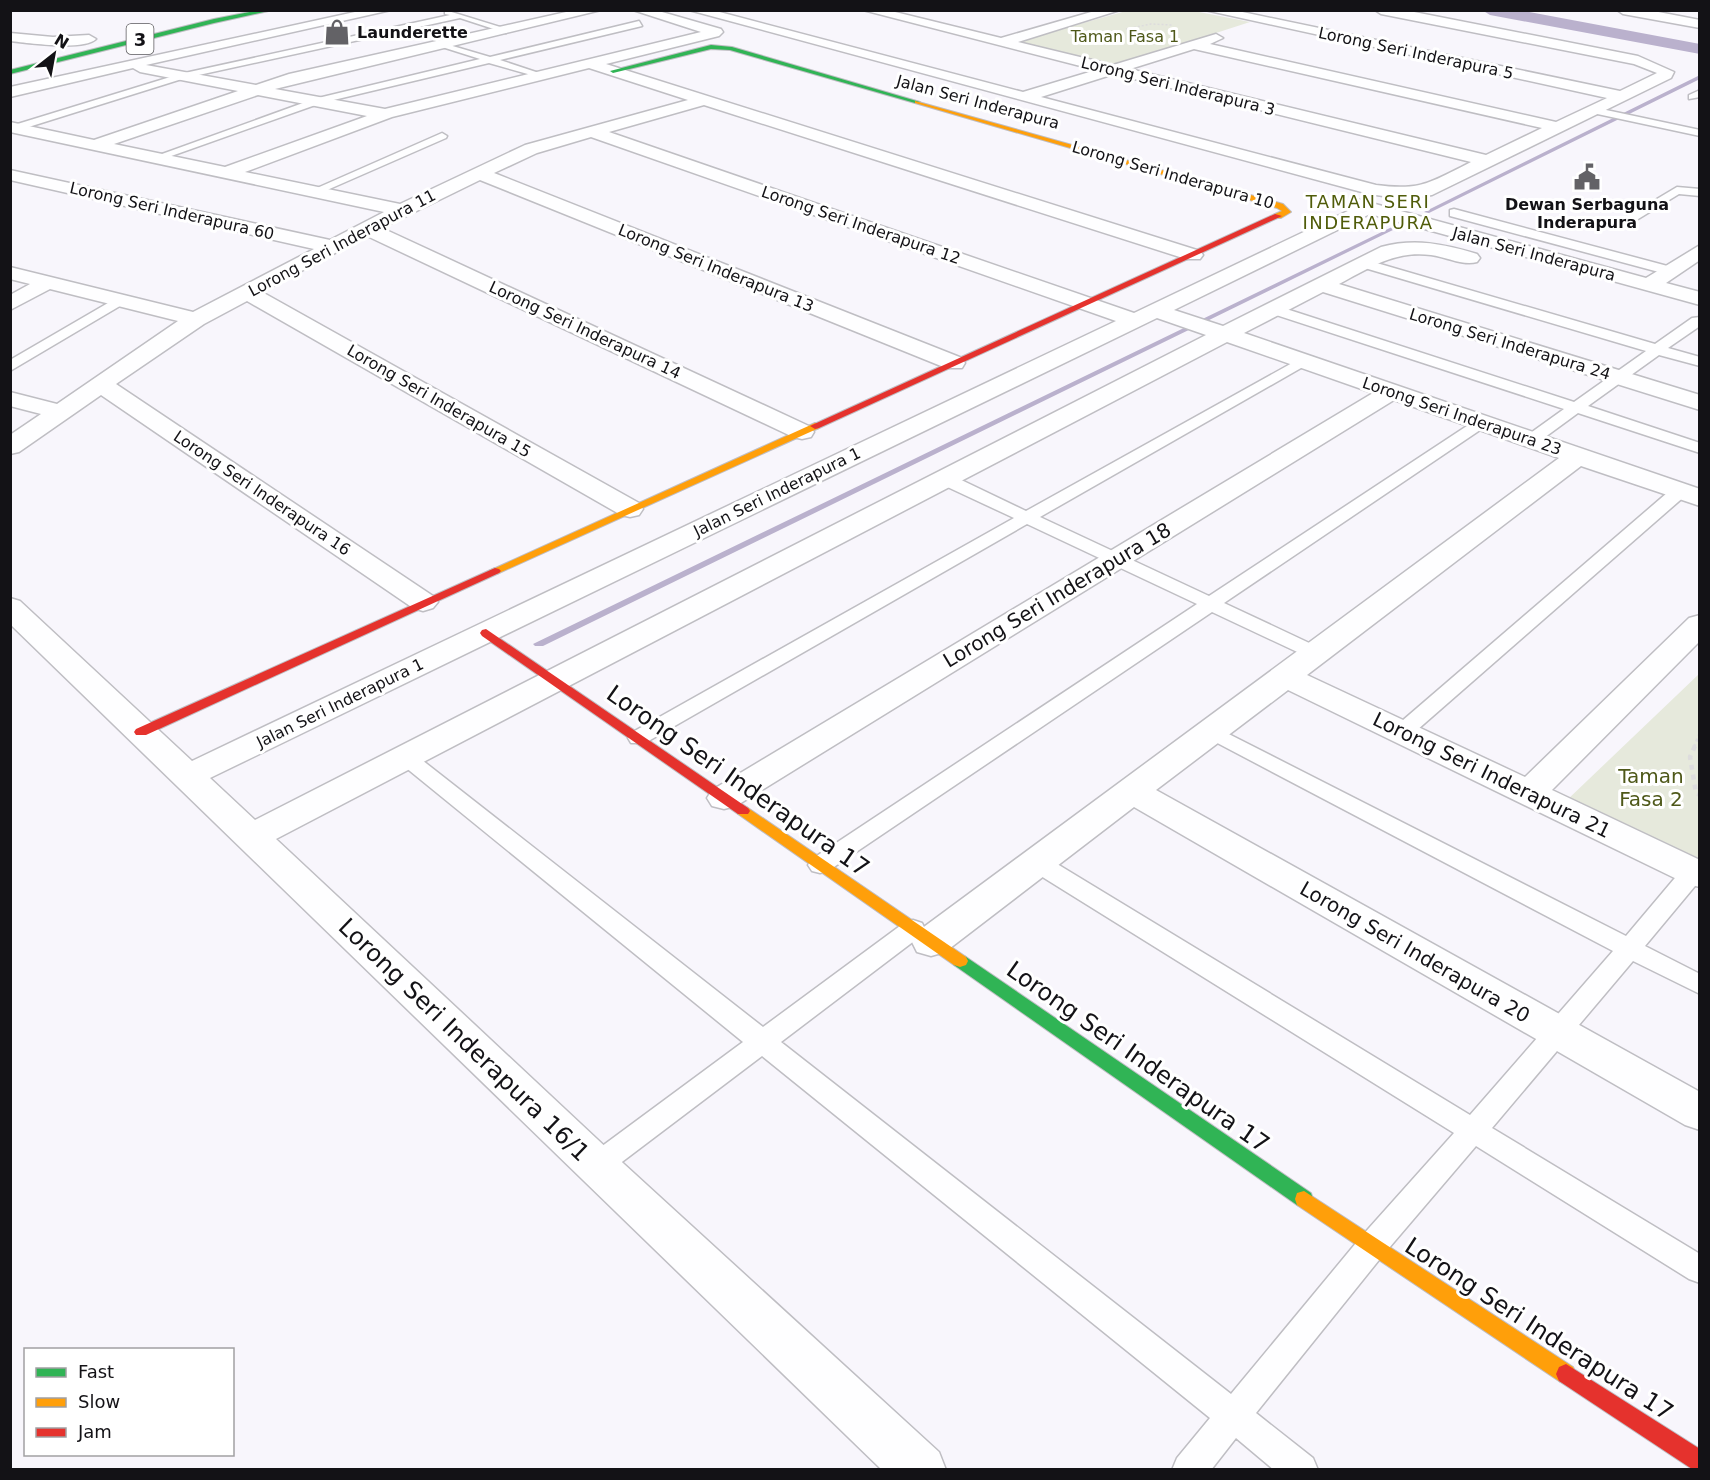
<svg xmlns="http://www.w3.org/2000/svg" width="1710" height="1480" font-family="'DejaVu Sans',sans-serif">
	<rect width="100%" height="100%" fill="#f8f6fc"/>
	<path fill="#e6e9dc" d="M 1126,11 L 1194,11 L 1250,22 L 1114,66 L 1022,44 L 1019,41 Z
		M 1699,674 L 1699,866 L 1566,801 Z"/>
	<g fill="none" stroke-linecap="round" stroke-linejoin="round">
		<path fill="#bab1cd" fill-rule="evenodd" d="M 1700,75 L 1700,79 L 1429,213 L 1424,212 Z
			M 1392,227 L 1397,228 L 543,646 L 535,646 L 533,644 Z"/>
		<path fill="#bab1cd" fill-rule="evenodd" d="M 1482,10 L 1519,10 L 1700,44 L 1700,54 L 1490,15 Z"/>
		<g stroke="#bfbec3" stroke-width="3">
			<path id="lane" d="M 445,10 L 510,30 L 506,33 L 460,18 L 185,78 L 19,130 L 10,129 L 11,126 L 180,74 L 450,15 L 445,14 Z
				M 639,21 L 642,26 L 500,60 L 542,74 L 542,78 L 489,63 L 321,103 L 160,160 L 151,158 L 314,99 L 480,59 L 439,46 L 439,42 L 490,57 Z
				M 1700,90 L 1700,97 L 1689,99 L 1689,95 Z
				M 1592,107 L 1700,130 L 1700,136 L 1588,112 L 1588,108 Z
				M 442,133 L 447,136 L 446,138 L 318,194 L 308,192 Z
				M 1677,187 L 1700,189 L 1700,196 L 1679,194 L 1630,224 L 1620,221 Z
				M 1454,209 L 1675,268 L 1676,271 L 1670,275 L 1450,216 L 1450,210 Z
				M 1363,259 L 1655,344 L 1692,318 L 1700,317 L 1700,326 L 1668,348 L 1700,357 L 1700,366 L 1659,355 L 1588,406 L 1700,443 L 1700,453 L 1578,413 L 1537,443 L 1525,443 L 1523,440 L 1525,437 L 1564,409 L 1267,312 L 1265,309 L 1272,305 L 1277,306 L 1574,402 L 1646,351 L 1358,266 L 1358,260 Z
				M 120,296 L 127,300 L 125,303 L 10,371 L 10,360 Z
				M 1303,357 L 1310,361 L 1308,364 L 1040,517 L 1209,596 L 1476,420 L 1486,420 L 1489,423 L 1486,426 L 1224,603 L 1322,649 L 1325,653 L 1322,657 L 1308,657 L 1212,612 L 828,871 L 820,873 L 812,871 L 808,865 L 812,859 L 1197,604 L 1027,524 L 645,743 L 631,743 L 628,738 L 631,733 L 1014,518 L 941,484 L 939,480 L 941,476 L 953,476 L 1026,511 Z
				M 1680,486 L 1688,491 L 1686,495 L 1409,737 L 1395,737 L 1392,732 L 1395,727 L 1674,487 Z
				M 1211,725 L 1626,936 L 1685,866 L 1700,866 L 1700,880 L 1645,946 L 1700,974 L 1700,994 L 1633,961 L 1492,1128 L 1700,1254 L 1700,1283 L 1689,1279 L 1476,1146 L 1383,1255 L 1256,1413 L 1313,1458 L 1318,1470 L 1274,1470 L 1236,1438 L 1211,1470 L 1172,1470 L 1177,1458 L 1210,1418 L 762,1056 L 606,1174 L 596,1178 L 586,1174 L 582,1166 L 586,1158 L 743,1042 L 394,758 L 397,753 L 413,753 L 763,1027 L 904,923 L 913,920 L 922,923 L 925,929 L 922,935 L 781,1042 L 1231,1394 L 1361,1237 L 1454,1133 L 1028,868 L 1024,862 L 1028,856 L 1036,854 L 1044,856 L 1470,1115 L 1613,951 L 1204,736 L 1201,731 L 1204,726 Z"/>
		</g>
		<g stroke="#bfbec3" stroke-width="3">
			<path id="street" d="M 364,10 L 391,10 L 146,65 L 256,85 L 289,74 L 575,10 L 601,10 L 275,89 L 385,109 L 701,32 L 633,10 L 655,10 L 721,29 L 723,32 L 719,36 L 606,64 L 1200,251 L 1203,255 L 1200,259 L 1186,259 L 704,105 L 609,132 L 1134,313 L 1352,209 L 1348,205 L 1357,199 L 1646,278 L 1700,245 L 1700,260 L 1666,283 L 1700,292 L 1700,305 L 1370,214 L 1174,310 L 1223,326 L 1381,247 C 1415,238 1444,244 1477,254 L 1480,258 L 1477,262 C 1463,266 1446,257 1431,255 C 1395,250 1369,268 1339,284 L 1700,395 L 1700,410 L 1323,292 L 1244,333 L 1700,489 L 1700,506 L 1581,466 L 1307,675 L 1525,777 L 1689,618 L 1700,615 L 1700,641 L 1552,790 L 1700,860 L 1700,887 L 1687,884 L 1288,690 L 1156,790 L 1700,1092 L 1700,1130 L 1685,1125 L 1134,807 L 945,952 L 931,956 L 917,952 L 912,942 L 917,932 L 1559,458 L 1394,400 L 736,806 L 724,809 L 712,806 L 707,798 L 712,790 L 1373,393 L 1227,342 L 276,839 L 612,1153 L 939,1452 L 946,1470 L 882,1470 L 10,624 L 10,598 L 20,601 L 192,761 L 1116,321 L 591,137 L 537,153 L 494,173 L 962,358 L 965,363 L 962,368 L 946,368 L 480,180 L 382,228 L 811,427 L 814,432 L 811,437 L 802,439 L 793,437 L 367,236 L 262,292 L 639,503 L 643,509 L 639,515 L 630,517 L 621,515 L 247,301 L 204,324 L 116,384 L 433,596 L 438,602 L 433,608 L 423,611 L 413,608 L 101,395 L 19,452 L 10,454 L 10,435 L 41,414 L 10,406 L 10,392 L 57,404 L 178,321 L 50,289 L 10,310 L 10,295 L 30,284 L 10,279 L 10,267 L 193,312 L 314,249 L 10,180 L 10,170 L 330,240 L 384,212 L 10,132 L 10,122 L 94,140 L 238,91 L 140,72 L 133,68 L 10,97 L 10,87 ZM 589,68 L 688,100 L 525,145 L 400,204 L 245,172 L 392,117 ZM 258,95 L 367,116 L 225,167 L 114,144 ZM 1157,318 L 1206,335 L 255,820 L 210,778 Z
				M 689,10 L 712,10 L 1023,92 L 1096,70 L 863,10 L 887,10 L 1001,38 L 1098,10 L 1120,10 L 1018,42 L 1113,65 L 1216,34 L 1223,38 L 1210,44 L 1556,122 L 1607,98 L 1205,10 L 1233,10 L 1620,91 L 1657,73 L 1634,64 L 1381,14 L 1375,10 L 1404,10 L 1638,56 L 1674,72 L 1671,78 L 1432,195 L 1404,199 L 1369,194 ZM 1194,49 L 1542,128 L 1486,155 L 1130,69 ZM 1114,74 L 1471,162 C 1431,182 1422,191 1376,185 L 1041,97 Z
				M 1617,10 L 1648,10 L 1700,20 L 1700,28 L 1623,14 Z
				M 10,33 L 53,37 L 89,35 L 96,39 C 84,51 28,43 10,41 Z"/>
		</g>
		<g stroke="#bfbec3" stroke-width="2">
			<path id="fast" d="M 260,10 L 273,10 L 214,23 L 10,74 L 10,70 L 214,19 Z
				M 711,45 L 732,47 L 920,102 L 915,103 L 730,50 L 711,49 L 613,73 L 610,71 Z
				M 960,955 L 966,957 L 1311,1193 L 1313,1199 L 1311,1205 L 1304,1207 L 1297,1205 L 954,965 L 952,961 L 954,957 Z"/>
		</g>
		<g stroke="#bfbec3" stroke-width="2">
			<path id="slow" d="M 915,101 L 1283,204 L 1291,212 L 1281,218 L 1275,218 L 1275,214 L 1282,211 L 1277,208 L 915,103 Z
				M 815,423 L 819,424 L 819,428 L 499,573 L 495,574 L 489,571 Z
				M 743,806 L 748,808 L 966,957 L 968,961 L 966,965 L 960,967 L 954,965 L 738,814 L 736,811 L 738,808 Z
				M 1304,1191 L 1573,1367 L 1576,1374 L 1573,1381 L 1566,1384 L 1559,1381 L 1297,1205 L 1295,1199 L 1297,1193 Z"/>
		</g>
		<g stroke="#bfbec3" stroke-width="2">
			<path id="jam" d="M 1275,214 L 1282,216 L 819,428 L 815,429 L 810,426 Z
				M 495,568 L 499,569 L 501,571 L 499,573 L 146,735 L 136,735 L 134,732 L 136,729 Z
				M 486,629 L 748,808 L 750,811 L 748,814 L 738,814 L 482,636 L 480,633 L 482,630 Z
				M 1566,1364 L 1700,1449 L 1700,1470 L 1692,1469 L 1559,1381 L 1556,1374 L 1559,1367 Z"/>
		</g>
		<path stroke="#dddcdd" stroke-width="1.5" stroke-dasharray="2 2" stroke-linecap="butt" d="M 1126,29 L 1151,24 L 1172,25"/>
		<path stroke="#dddcdd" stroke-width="3" stroke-dasharray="3 3" stroke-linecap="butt" d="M 1694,747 L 1700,733"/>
		<path stroke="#dddcdd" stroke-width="4.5" stroke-dasharray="5 5" stroke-linecap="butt" d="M 1695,746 L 1690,757 L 1696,793 L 1700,795"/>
		<use href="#lane" fill="#fefeff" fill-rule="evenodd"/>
		<use href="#street" fill="#fefeff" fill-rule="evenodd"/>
		<use href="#fast" fill="#30b455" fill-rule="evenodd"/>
		<use href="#slow" fill="#ff9f0a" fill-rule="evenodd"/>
		<use href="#jam" fill="#e5322d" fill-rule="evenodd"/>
	</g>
	<defs>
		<g id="shop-bare" transform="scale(2.07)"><path d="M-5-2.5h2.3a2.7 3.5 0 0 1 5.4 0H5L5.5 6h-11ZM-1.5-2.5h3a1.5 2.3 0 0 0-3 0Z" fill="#636266" stroke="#fff" stroke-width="2.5" paint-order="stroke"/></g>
		<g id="civic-bare" transform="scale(2.07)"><path d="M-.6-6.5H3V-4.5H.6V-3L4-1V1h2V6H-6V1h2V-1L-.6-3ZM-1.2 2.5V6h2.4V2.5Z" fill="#636266" stroke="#fff" stroke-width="2.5" paint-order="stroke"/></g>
	</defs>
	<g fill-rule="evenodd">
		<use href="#shop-bare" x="337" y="32"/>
		<use href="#civic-bare" x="1587" y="177"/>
	</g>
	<g text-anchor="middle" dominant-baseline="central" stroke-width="6" stroke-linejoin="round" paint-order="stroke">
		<g font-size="16" font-weight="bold" fill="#131216" stroke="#fff" text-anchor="start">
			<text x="357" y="32">Launderette</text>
			<text x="1587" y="204" text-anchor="middle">Dewan Serbaguna<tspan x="1587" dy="18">Inderapura</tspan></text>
		</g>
		<g font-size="16" fill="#4e5819" stroke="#fff">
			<text x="1125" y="36">Taman Fasa 1</text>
		</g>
		<g font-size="16" fill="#131216" stroke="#fff">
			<text transform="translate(1416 53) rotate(12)">Lorong Seri Inderapura 5</text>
			<text transform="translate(1178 86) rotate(14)">Lorong Seri Inderapura 3</text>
			<text transform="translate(978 102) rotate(15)">Jalan Seri Inderapura</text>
			<text transform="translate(1173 175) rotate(16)">Lorong Seri Inderapura 10</text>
			<text transform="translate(172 211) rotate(13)">Lorong Seri Inderapura 60</text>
			<text transform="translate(861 225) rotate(19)">Lorong Seri Inderapura 12</text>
			<text transform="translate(342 243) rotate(-28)">Lorong Seri Inderapura 11</text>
			<text transform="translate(1534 254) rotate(15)">Jalan Seri Inderapura</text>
			<text transform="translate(716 268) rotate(22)">Lorong Seri Inderapura 13</text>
			<text transform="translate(585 330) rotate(25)">Lorong Seri Inderapura 14</text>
			<text transform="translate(1510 344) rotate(17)">Lorong Seri Inderapura 24</text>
			<text transform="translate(439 401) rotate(30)">Lorong Seri Inderapura 15</text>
			<text transform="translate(1462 416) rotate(19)">Lorong Seri Inderapura 23</text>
			<text transform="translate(777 492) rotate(-26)">Jalan Seri Inderapura 1</text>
			<text transform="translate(262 493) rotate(34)">Lorong Seri Inderapura 16</text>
			<text transform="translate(340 703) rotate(-26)">Jalan Seri Inderapura 1</text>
		</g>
		<rect fill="#fff" stroke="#5a595c" stroke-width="1.5" x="126.5" y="24" width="27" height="30" rx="4.5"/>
		<g font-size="18" font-weight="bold" fill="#131216">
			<text x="140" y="39">3</text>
		</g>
		<g font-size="18" letter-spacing="1.5" fill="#505c0a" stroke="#fff">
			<text x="1368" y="201">TAMAN SERI<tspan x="1368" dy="21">INDERAPURA</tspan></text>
		</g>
		<g font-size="20" fill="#131216" stroke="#fff">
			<text transform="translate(1057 595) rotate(-31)">Lorong Seri Inderapura 18</text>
			<text transform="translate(1492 775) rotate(26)">Lorong Seri Inderapura 21</text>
			<text transform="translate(1415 952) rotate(30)">Lorong Seri Inderapura 20</text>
		</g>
		<g font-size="20" fill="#4e5819" stroke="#fff">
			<text x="1651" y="776">Taman<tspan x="1651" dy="23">Fasa 2</tspan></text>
		</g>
		<g font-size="24" fill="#131216" stroke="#fff">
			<text transform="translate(738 781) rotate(35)">Lorong Seri Inderapura 17</text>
			<text transform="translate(464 1040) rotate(44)">Lorong Seri Inderapura 16/1</text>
			<text transform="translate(1138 1057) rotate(35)">Lorong Seri Inderapura 17</text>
			<text transform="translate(1539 1329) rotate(33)">Lorong Seri Inderapura 17</text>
		</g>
	</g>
	<rect width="1710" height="1480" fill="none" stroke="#131216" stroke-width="24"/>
	<rect x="24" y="1348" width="210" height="108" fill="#ffffff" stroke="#a1a0a2" stroke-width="1.5"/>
	<rect x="36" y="1368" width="30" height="9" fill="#30b455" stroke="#a1a0a2" stroke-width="1.5"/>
	<text x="78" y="1378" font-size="18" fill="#131216">Fast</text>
	<rect x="36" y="1398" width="30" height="9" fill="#ff9f0a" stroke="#a1a0a2" stroke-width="1.5"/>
	<text x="78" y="1408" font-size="18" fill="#131216">Slow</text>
	<rect x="36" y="1428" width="30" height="9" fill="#e5322d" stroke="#a1a0a2" stroke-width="1.5"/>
	<text x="78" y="1438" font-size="18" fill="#131216">Jam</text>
	<g transform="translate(54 54) rotate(31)" stroke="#ffffff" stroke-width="4.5" paint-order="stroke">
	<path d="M0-4.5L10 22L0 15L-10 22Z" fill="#131216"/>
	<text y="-9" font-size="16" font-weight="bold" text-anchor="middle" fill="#131216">N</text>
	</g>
</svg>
